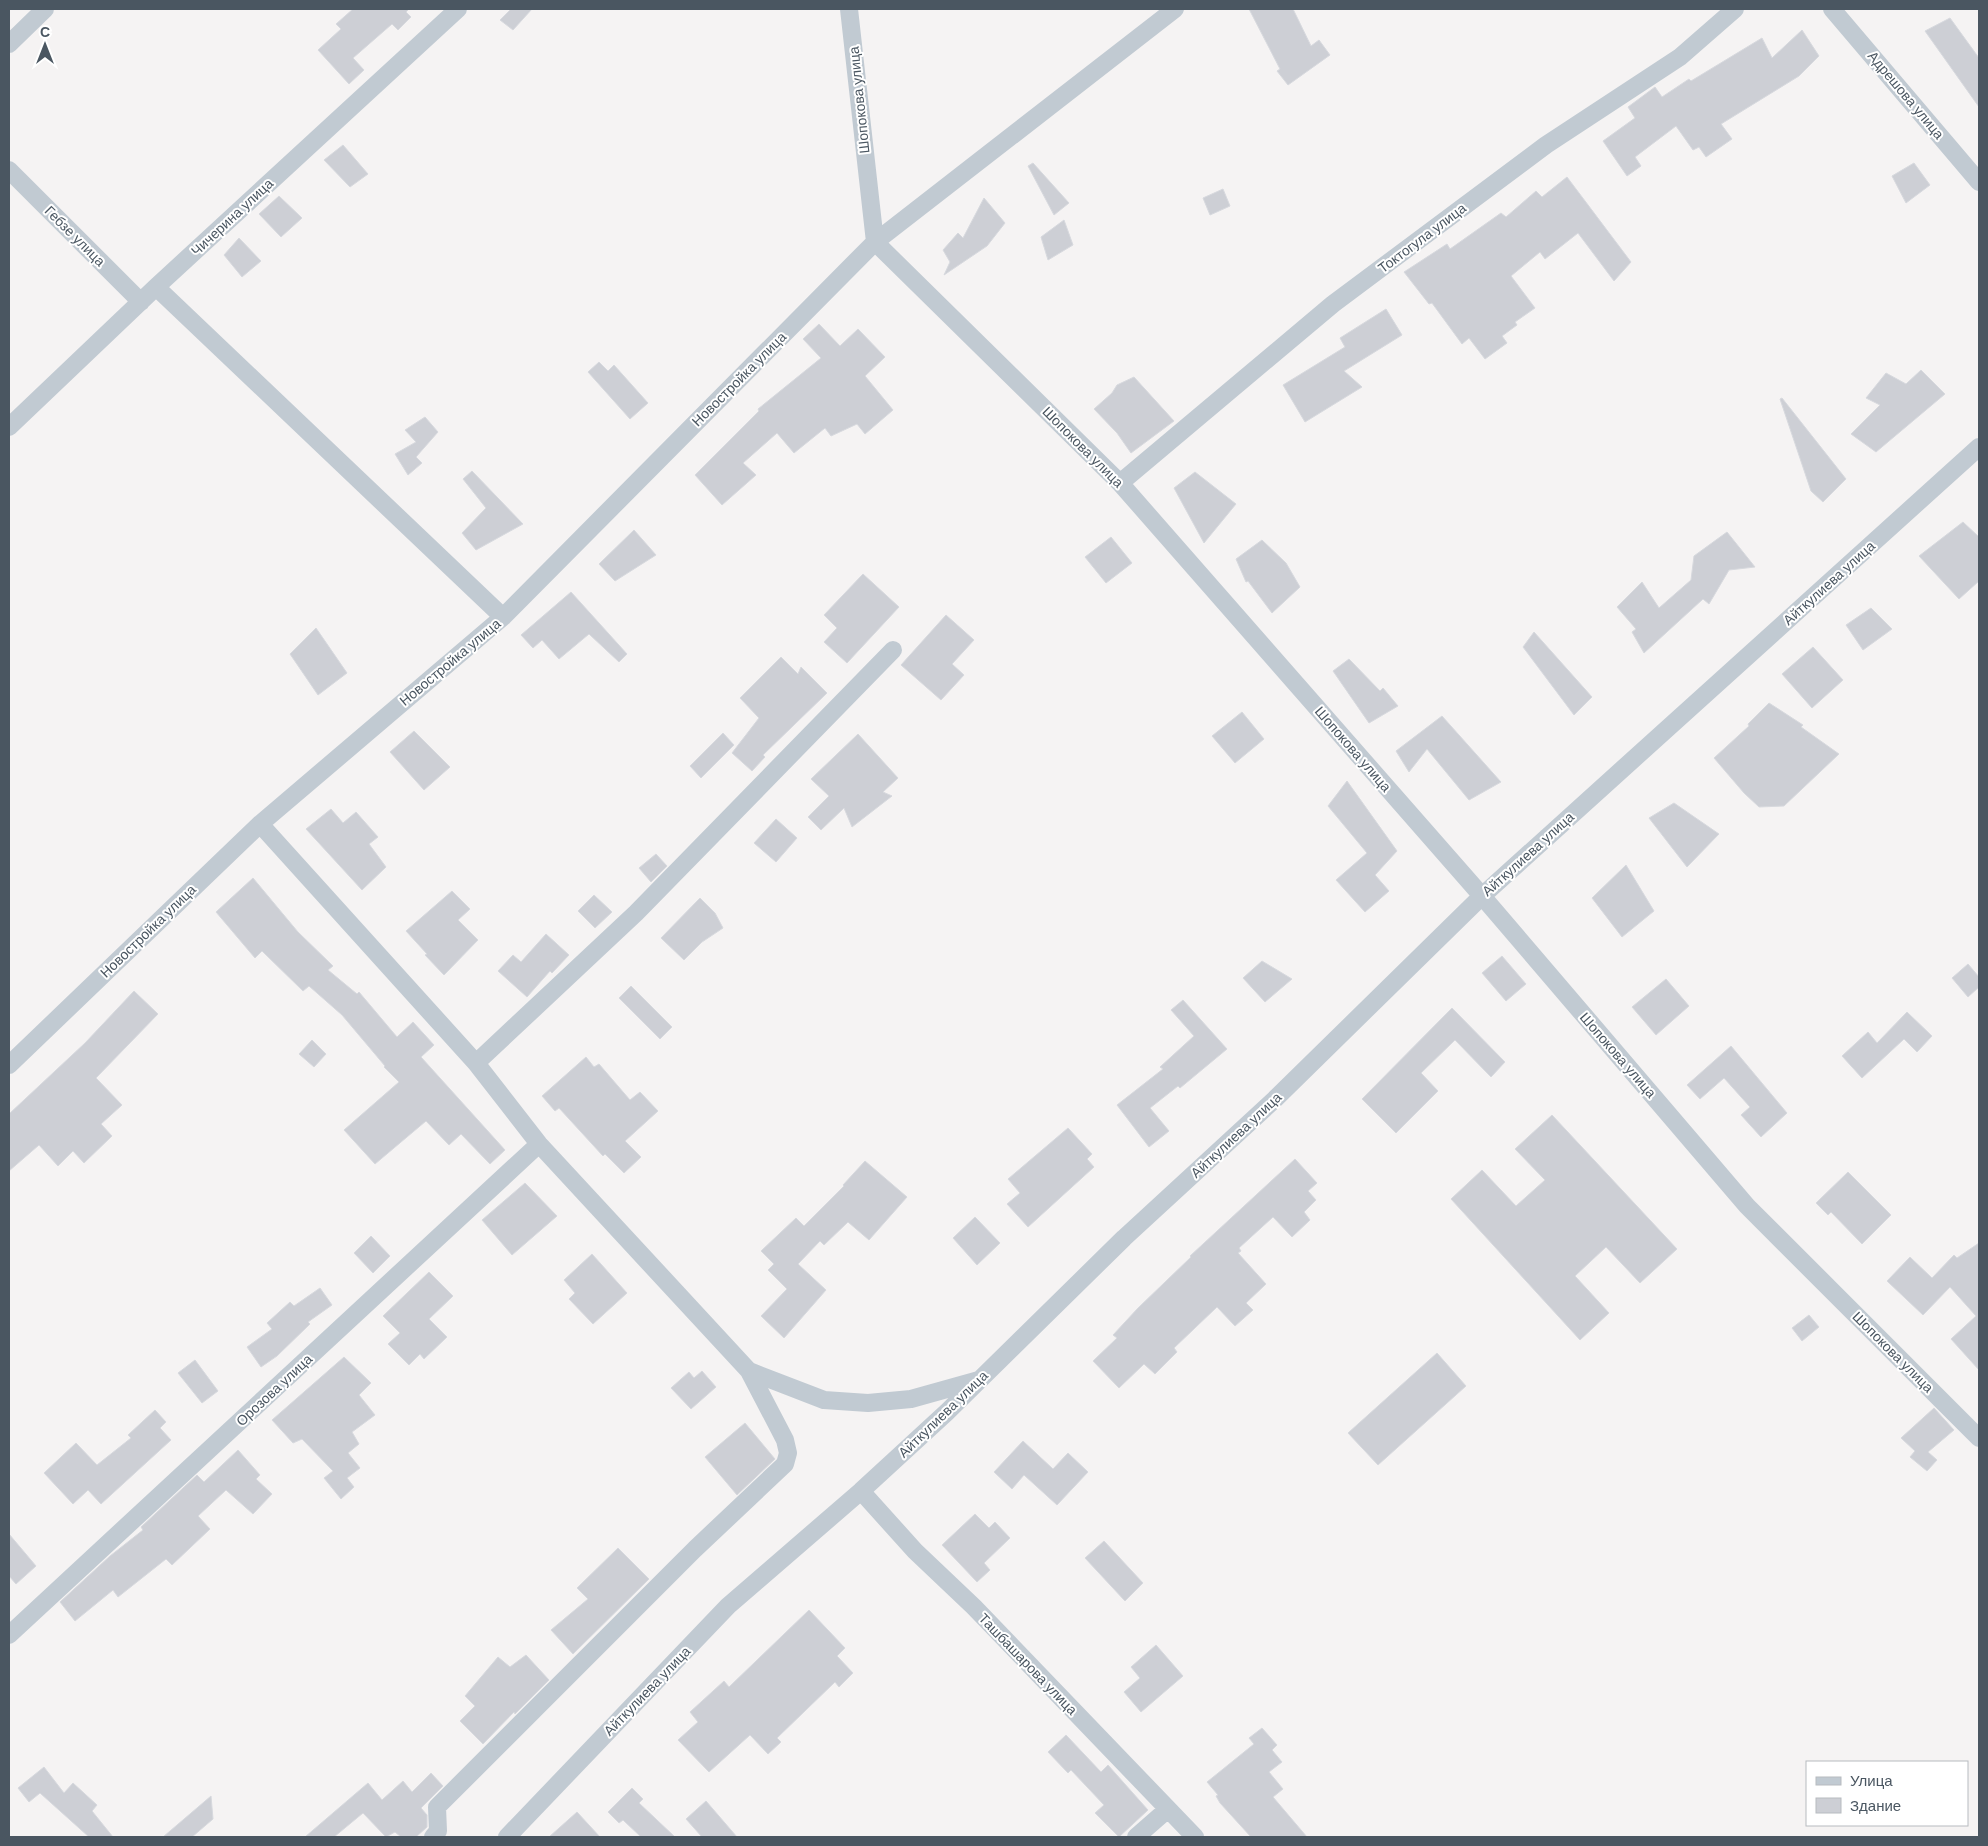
<svg xmlns="http://www.w3.org/2000/svg" width="1988" height="1846" font-family="Arial,sans-serif">
	<rect width="100%" height="100%" fill="#f5f3f3"/>
	<path fill="#cdcfd5" stroke="#d7d9de" d="M 353,9 L 409,9 L 406,12 L 411,17 L 398,30 L 392,24 L 353,58 L 364,70 L 349,84 L 318,50 L 341,29 L 336,24 Z
		M 511,9 L 532,9 L 513,30 L 500,20 Z
		M 1249,9 L 1293,9 L 1311,46 L 1319,40 L 1330,55 L 1288,85 L 1277,71 L 1280,69 Z
		M 1950,18 L 1979,58 L 1979,107 L 1925,31 Z
		M 1802,30 L 1819,56 L 1799,76 L 1721,124 L 1732,139 L 1706,157 L 1699,147 L 1693,150 L 1676,126 L 1635,157 L 1641,166 L 1627,176 L 1603,141 L 1635,118 L 1628,107 L 1655,87 L 1662,97 L 1689,79 L 1691,81 L 1762,38 L 1772,58 Z
		M 343,145 L 368,174 L 350,187 L 324,160 Z
		M 1033,163 L 1069,203 L 1054,215 L 1028,166 Z
		M 1914,163 L 1930,185 L 1906,203 L 1892,176 Z
		M 1567,177 L 1631,262 L 1614,281 L 1578,233 L 1545,259 L 1540,252 L 1511,276 L 1535,308 L 1515,322 L 1517,325 L 1502,336 L 1507,343 L 1485,359 L 1469,338 L 1462,344 L 1432,303 L 1429,304 L 1404,272 L 1447,244 L 1450,249 L 1501,213 L 1506,217 L 1536,191 L 1542,197 Z
		M 1223,189 L 1230,206 L 1210,215 L 1203,198 Z
		M 279,196 L 302,218 L 281,237 L 259,214 Z
		M 984,198 L 1005,223 L 987,246 L 944,275 L 950,262 L 943,250 L 958,233 L 963,238 Z
		M 1064,220 L 1073,245 L 1048,260 L 1041,237 Z
		M 239,238 L 261,261 L 242,277 L 224,255 Z
		M 1386,309 L 1402,335 L 1344,371 L 1362,387 L 1305,422 L 1283,385 L 1345,347 L 1340,338 Z
		M 819,324 L 840,346 L 858,329 L 885,357 L 865,376 L 893,410 L 865,434 L 857,424 L 831,436 L 825,428 L 794,453 L 777,433 L 743,463 L 756,475 L 722,505 L 695,475 L 759,411 L 758,409 L 821,358 L 803,339 Z
		M 599,362 L 608,371 L 614,365 L 648,403 L 630,419 L 588,372 Z
		M 1921,370 L 1945,394 L 1876,452 L 1851,434 L 1880,405 L 1866,398 L 1886,373 L 1906,384 Z
		M 1134,377 L 1174,421 L 1131,453 L 1117,433 L 1094,409 L 1112,393 L 1117,385 Z
		M 1782,398 L 1846,479 L 1823,502 L 1811,491 L 1780,399 Z
		M 425,417 L 438,432 L 416,457 L 422,463 L 408,475 L 395,454 L 416,442 L 405,430 Z
		M 472,471 L 523,524 L 476,550 L 462,533 L 486,508 L 463,479 Z
		M 1195,472 L 1236,504 L 1204,543 L 1174,488 Z
		M 1963,522 L 1979,537 L 1979,581 L 1959,599 L 1919,556 Z
		M 634,530 L 656,555 L 615,581 L 599,564 Z
		M 1727,532 L 1755,567 L 1729,570 L 1709,604 L 1703,599 L 1644,653 L 1632,632 L 1636,629 L 1617,607 L 1642,582 L 1659,608 L 1691,580 L 1694,556 Z
		M 1111,537 L 1132,563 L 1106,583 L 1085,557 Z
		M 1262,540 L 1286,563 L 1300,587 L 1272,613 L 1248,581 L 1246,582 L 1236,559 Z
		M 863,574 L 899,607 L 847,663 L 824,642 L 837,628 L 824,615 Z
		M 571,592 L 627,654 L 619,662 L 589,634 L 559,659 L 542,640 L 533,648 L 521,635 Z
		M 1871,608 L 1892,629 L 1863,650 L 1846,625 Z
		M 946,615 L 974,640 L 952,664 L 964,675 L 941,700 L 901,665 Z
		M 316,628 L 347,673 L 318,695 L 290,654 Z
		M 1534,632 L 1592,697 L 1574,715 L 1523,647 Z
		M 1813,647 L 1843,680 L 1812,708 L 1782,674 Z
		M 781,657 L 798,674 L 801,667 L 827,693 L 763,755 L 765,757 L 752,771 L 732,753 L 759,718 L 740,698 Z
		M 1349,659 L 1380,691 L 1383,688 L 1398,706 L 1369,723 L 1333,671 Z
		M 1769,703 L 1803,725 L 1801,727 L 1839,754 L 1784,806 L 1759,807 L 1744,793 L 1714,758 L 1749,726 L 1748,724 Z
		M 1242,712 L 1264,739 L 1235,763 L 1212,736 Z
		M 1442,716 L 1501,782 L 1469,800 L 1427,749 L 1409,772 L 1396,751 Z
		M 414,731 L 450,767 L 424,790 L 390,752 Z
		M 723,733 L 734,745 L 701,778 L 690,766 Z
		M 858,734 L 898,778 L 883,792 L 892,796 L 852,827 L 844,808 L 821,830 L 808,817 L 829,796 L 811,779 Z
		M 1347,781 L 1397,851 L 1375,875 L 1389,891 L 1365,912 L 1336,880 L 1367,853 L 1328,806 Z
		M 1674,803 L 1719,834 L 1687,867 L 1649,818 Z
		M 331,809 L 343,823 L 356,812 L 378,837 L 369,844 L 386,867 L 362,890 L 306,829 Z
		M 776,819 L 797,838 L 776,862 L 754,843 Z
		M 656,854 L 667,866 L 651,882 L 639,868 Z
		M 1626,865 L 1654,911 L 1622,937 L 1592,898 Z
		M 253,878 L 298,932 L 333,966 L 328,970 L 357,994 L 359,992 L 397,1037 L 413,1022 L 434,1045 L 421,1057 L 505,1150 L 490,1164 L 461,1134 L 449,1145 L 426,1121 L 375,1164 L 344,1130 L 399,1082 L 384,1067 L 385,1066 L 342,1015 L 309,986 L 303,991 L 262,951 L 255,958 L 216,912 Z
		M 452,891 L 470,909 L 458,920 L 478,940 L 444,975 L 425,955 L 427,954 L 406,931 Z
		M 594,895 L 612,912 L 595,928 L 578,911 Z
		M 700,898 L 715,913 L 723,928 L 702,942 L 684,960 L 661,938 Z
		M 546,934 L 569,955 L 552,973 L 550,971 L 527,997 L 498,971 L 513,955 L 521,962 Z
		M 1502,956 L 1526,984 L 1506,1001 L 1482,973 Z
		M 1262,961 L 1292,979 L 1265,1002 L 1243,978 Z
		M 1968,964 L 1979,977 L 1979,987 L 1968,997 L 1952,978 Z
		M 1666,979 L 1689,1006 L 1656,1035 L 1632,1007 Z
		M 631,986 L 672,1027 L 660,1039 L 619,998 Z
		M 134,991 L 158,1014 L 96,1078 L 122,1105 L 101,1124 L 112,1136 L 84,1163 L 73,1151 L 58,1166 L 39,1145 L 9,1171 L 9,1114 L 85,1043 Z
		M 1183,1000 L 1227,1049 L 1180,1088 L 1178,1086 L 1150,1108 L 1169,1131 L 1149,1147 L 1117,1105 L 1163,1069 L 1160,1067 L 1194,1036 L 1171,1010 Z
		M 1452,1008 L 1505,1062 L 1491,1077 L 1455,1040 L 1421,1073 L 1438,1091 L 1396,1133 L 1362,1099 Z
		M 1907,1012 L 1932,1036 L 1917,1052 L 1904,1039 L 1862,1078 L 1842,1056 L 1868,1032 L 1877,1043 Z
		M 312,1040 L 326,1054 L 314,1067 L 299,1054 Z
		M 1731,1046 L 1787,1113 L 1761,1137 L 1741,1115 L 1750,1107 L 1724,1078 L 1700,1099 L 1687,1085 Z
		M 586,1057 L 594,1067 L 599,1064 L 630,1100 L 640,1092 L 658,1111 L 625,1141 L 641,1157 L 624,1173 L 605,1154 L 603,1156 L 559,1108 L 555,1111 L 542,1096 Z
		M 1552,1115 L 1677,1249 L 1640,1283 L 1606,1247 L 1575,1276 L 1609,1313 L 1580,1340 L 1451,1199 L 1482,1170 L 1516,1206 L 1545,1180 L 1515,1149 Z
		M 1068,1128 L 1092,1154 L 1087,1159 L 1094,1167 L 1028,1227 L 1007,1204 L 1020,1193 L 1008,1179 Z
		M 1295,1159 L 1317,1183 L 1308,1191 L 1316,1200 L 1304,1212 L 1310,1220 L 1292,1237 L 1273,1217 L 1239,1248 L 1241,1251 L 1238,1253 L 1266,1284 L 1246,1303 L 1253,1310 L 1235,1326 L 1217,1307 L 1174,1348 L 1177,1352 L 1155,1374 L 1144,1364 L 1119,1388 L 1093,1361 L 1117,1338 L 1113,1335 L 1138,1308 L 1191,1257 L 1190,1256 Z
		M 865,1161 L 907,1197 L 869,1240 L 848,1222 L 824,1245 L 820,1241 L 798,1264 L 826,1290 L 784,1338 L 761,1316 L 787,1289 L 768,1270 L 774,1264 L 761,1251 L 796,1218 L 804,1226 L 844,1186 L 843,1185 Z
		M 1848,1172 L 1891,1215 L 1862,1244 L 1831,1212 L 1828,1215 L 1816,1203 Z
		M 525,1183 L 557,1216 L 512,1255 L 482,1220 Z
		M 975,1217 L 1000,1243 L 977,1265 L 953,1238 Z
		M 371,1236 L 390,1256 L 373,1273 L 354,1253 Z
		M 1979,1243 L 1979,1370 L 1951,1339 L 1976,1316 L 1950,1287 L 1923,1315 L 1887,1281 L 1910,1257 L 1932,1278 L 1954,1255 L 1957,1258 Z
		M 592,1254 L 627,1293 L 593,1324 L 569,1299 L 575,1293 L 564,1280 Z
		M 429,1272 L 453,1296 L 429,1319 L 447,1337 L 424,1359 L 420,1354 L 409,1365 L 388,1344 L 400,1333 L 383,1316 Z
		M 320,1288 L 332,1305 L 308,1322 L 310,1324 L 277,1356 L 261,1367 L 247,1347 L 272,1329 L 267,1323 L 290,1302 L 294,1306 Z
		M 1809,1315 L 1819,1327 L 1802,1341 L 1792,1328 Z
		M 1437,1353 L 1466,1386 L 1378,1465 L 1348,1433 Z
		M 344,1357 L 371,1383 L 359,1395 L 375,1415 L 352,1432 L 359,1444 L 348,1453 L 360,1468 L 347,1478 L 354,1487 L 341,1499 L 324,1478 L 333,1471 L 302,1439 L 293,1443 L 272,1420 Z
		M 195,1360 L 218,1391 L 202,1403 L 178,1373 Z
		M 702,1371 L 716,1387 L 691,1409 L 671,1388 L 689,1372 L 694,1378 Z
		M 1934,1408 L 1954,1430 L 1928,1452 L 1937,1460 L 1927,1471 L 1910,1457 L 1915,1451 L 1901,1438 Z
		M 155,1410 L 166,1422 L 160,1428 L 171,1440 L 101,1504 L 88,1490 L 73,1504 L 44,1473 L 76,1443 L 97,1465 L 131,1438 L 128,1435 Z
		M 745,1423 L 775,1459 L 737,1495 L 705,1457 Z
		M 1023,1441 L 1053,1469 L 1068,1453 L 1088,1472 L 1057,1505 L 1024,1475 L 1012,1489 L 994,1472 Z
		M 238,1450 L 260,1475 L 256,1479 L 272,1494 L 253,1514 L 226,1490 L 198,1516 L 210,1529 L 172,1565 L 166,1559 L 118,1597 L 113,1590 L 75,1621 L 60,1602 L 110,1556 L 143,1530 L 141,1527 L 197,1475 L 204,1482 Z
		M 975,1514 L 989,1528 L 995,1522 L 1010,1538 L 984,1563 L 990,1570 L 977,1582 L 942,1545 Z
		M 9,1534 L 36,1566 L 16,1584 L 9,1576 Z
		M 1104,1541 L 1143,1583 L 1125,1601 L 1085,1558 Z
		M 618,1548 L 649,1579 L 573,1654 L 551,1630 L 588,1599 L 577,1588 Z
		M 809,1610 L 845,1648 L 837,1656 L 853,1673 L 839,1687 L 835,1682 L 777,1738 L 781,1742 L 768,1754 L 750,1735 L 709,1772 L 678,1740 L 698,1722 L 690,1712 L 724,1681 L 729,1687 Z
		M 1156,1645 L 1183,1676 L 1141,1712 L 1124,1692 L 1140,1678 L 1131,1667 Z
		M 526,1655 L 549,1680 L 515,1714 L 514,1712 L 483,1744 L 460,1721 L 475,1706 L 465,1696 L 498,1657 L 510,1667 Z
		M 1262,1728 L 1277,1745 L 1272,1750 L 1282,1762 L 1269,1772 L 1283,1789 L 1273,1797 L 1307,1837 L 1251,1837 L 1220,1803 L 1216,1796 L 1218,1795 L 1207,1782 L 1254,1744 L 1249,1738 Z
		M 1066,1735 L 1101,1772 L 1108,1765 L 1148,1810 L 1119,1837 L 1095,1813 L 1104,1805 L 1071,1770 L 1068,1773 L 1048,1752 Z
		M 44,1767 L 64,1793 L 73,1783 L 97,1805 L 92,1811 L 113,1837 L 89,1837 L 40,1793 L 29,1802 L 18,1788 Z
		M 431,1773 L 443,1786 L 421,1808 L 427,1815 L 427,1827 L 416,1837 L 401,1837 L 395,1832 L 386,1837 L 363,1813 L 334,1837 L 305,1837 L 368,1783 L 382,1800 L 403,1781 L 412,1792 Z
		M 632,1788 L 643,1799 L 639,1803 L 675,1837 L 641,1837 L 623,1820 L 619,1823 L 608,1812 Z
		M 211,1796 L 213,1819 L 192,1837 L 163,1837 Z
		M 706,1801 L 737,1837 L 702,1837 L 686,1819 Z
		M 577,1812 L 600,1837 L 549,1837 Z"/>
	<g fill="none" stroke-linecap="round" stroke-linejoin="round">
		<path stroke="#c1cad2" stroke-width="18" d="M 849,9 L 875,242 L 1120,483 L 1482,896 L 1747,1206 L 1979,1438
			M 1832,9 L 1979,182
			M 9,44 L 45,9
			M 9,170 L 141,302
			M 156,287 L 503,617
			M 9,427 L 156,287 L 458,9
			M 1120,483 L 1333,304 L 1546,145 L 1680,57 L 1735,9
			M 260,824 L 476,1063 L 539,1144 L 749,1371 L 824,1400 L 868,1403 L 911,1399 L 979,1380
			M 476,1063 L 636,913 L 893,650
			M 9,1065 L 260,824 L 503,617 L 875,242 L 1175,9
			M 861,1491 L 915,1551 L 974,1607 L 1195,1837
			M 9,1635 L 539,1144
			M 433,1837 L 438,1831 L 437,1807 L 695,1549 L 785,1464 L 788,1453 L 785,1440 L 749,1371
			M 507,1837 L 728,1606 L 861,1491 L 947,1412 L 1124,1238 L 1275,1099 L 1482,896 L 1979,447
			M 1136,1837 L 1168,1809"/>
	</g>
	<g text-anchor="middle" dominant-baseline="central" stroke-width="4" stroke-linejoin="round" paint-order="stroke">
		<g font-size="14" fill="#4a5661" stroke="#fff">
			<text transform="translate(1906 95) rotate(50)">Адрешова улица</text>
			<text transform="translate(859 100) rotate(-96)">Шопокова улица</text>
			<text transform="translate(232 217) rotate(-43)">Чичерина улица</text>
			<text transform="translate(75 236) rotate(45)">Гебзе улица</text>
			<text transform="translate(1422 238) rotate(-37)">Токтогула улица</text>
			<text transform="translate(739 379) rotate(-45)">Новостройка улица</text>
			<text transform="translate(1083 447) rotate(45)">Шопокова улица</text>
			<text transform="translate(1829 583) rotate(-42)">Айткулиева улица</text>
			<text transform="translate(450 662) rotate(-40)">Новостройка улица</text>
			<text transform="translate(1353 749) rotate(49)">Шопокова улица</text>
			<text transform="translate(1528 854) rotate(-42)">Айткулиева улица</text>
			<text transform="translate(148 931) rotate(-44)">Новостройка улица</text>
			<text transform="translate(1618 1055) rotate(49)">Шопокова улица</text>
			<text transform="translate(1236 1135) rotate(-43)">Айткулиева улица</text>
			<text transform="translate(1893 1352) rotate(45)">Шопокова улица</text>
			<text transform="translate(274 1390) rotate(-43)">Орозова улица</text>
			<text transform="translate(943 1414) rotate(-44)">Айткулиева улица</text>
			<text transform="translate(1028 1664) rotate(46)">Ташбашарова улица</text>
			<text transform="translate(647 1691) rotate(-46)">Айткулиева улица</text>
		</g>
	</g>
	<rect width="1988" height="1846" fill="none" stroke="#4a5661" stroke-width="20"/>
	<rect x="1806" y="1761" width="162" height="65" fill="#ffffff" stroke="#b7bbc0"/>
	<rect x="1816" y="1777" width="25" height="8" fill="#c1cad2" stroke="#b7bbc0"/>
	<text x="1850" y="1786" font-size="15" fill="#4a5661">Улица</text>
	<rect x="1816" y="1798" width="25" height="15" fill="#cdcfd5" stroke="#b7bbc0"/>
	<text x="1850" y="1811" font-size="15" fill="#4a5661">Здание</text>
	<g transform="translate(45 45)" stroke="#ffffff" stroke-width="4" paint-order="stroke">
	<path d="M0-4L9 19L0 12L-9 19Z" fill="#4a5661"/>
	<text y="-8" font-size="14" font-weight="bold" text-anchor="middle" fill="#4a5661">С</text>
	</g>
</svg>
